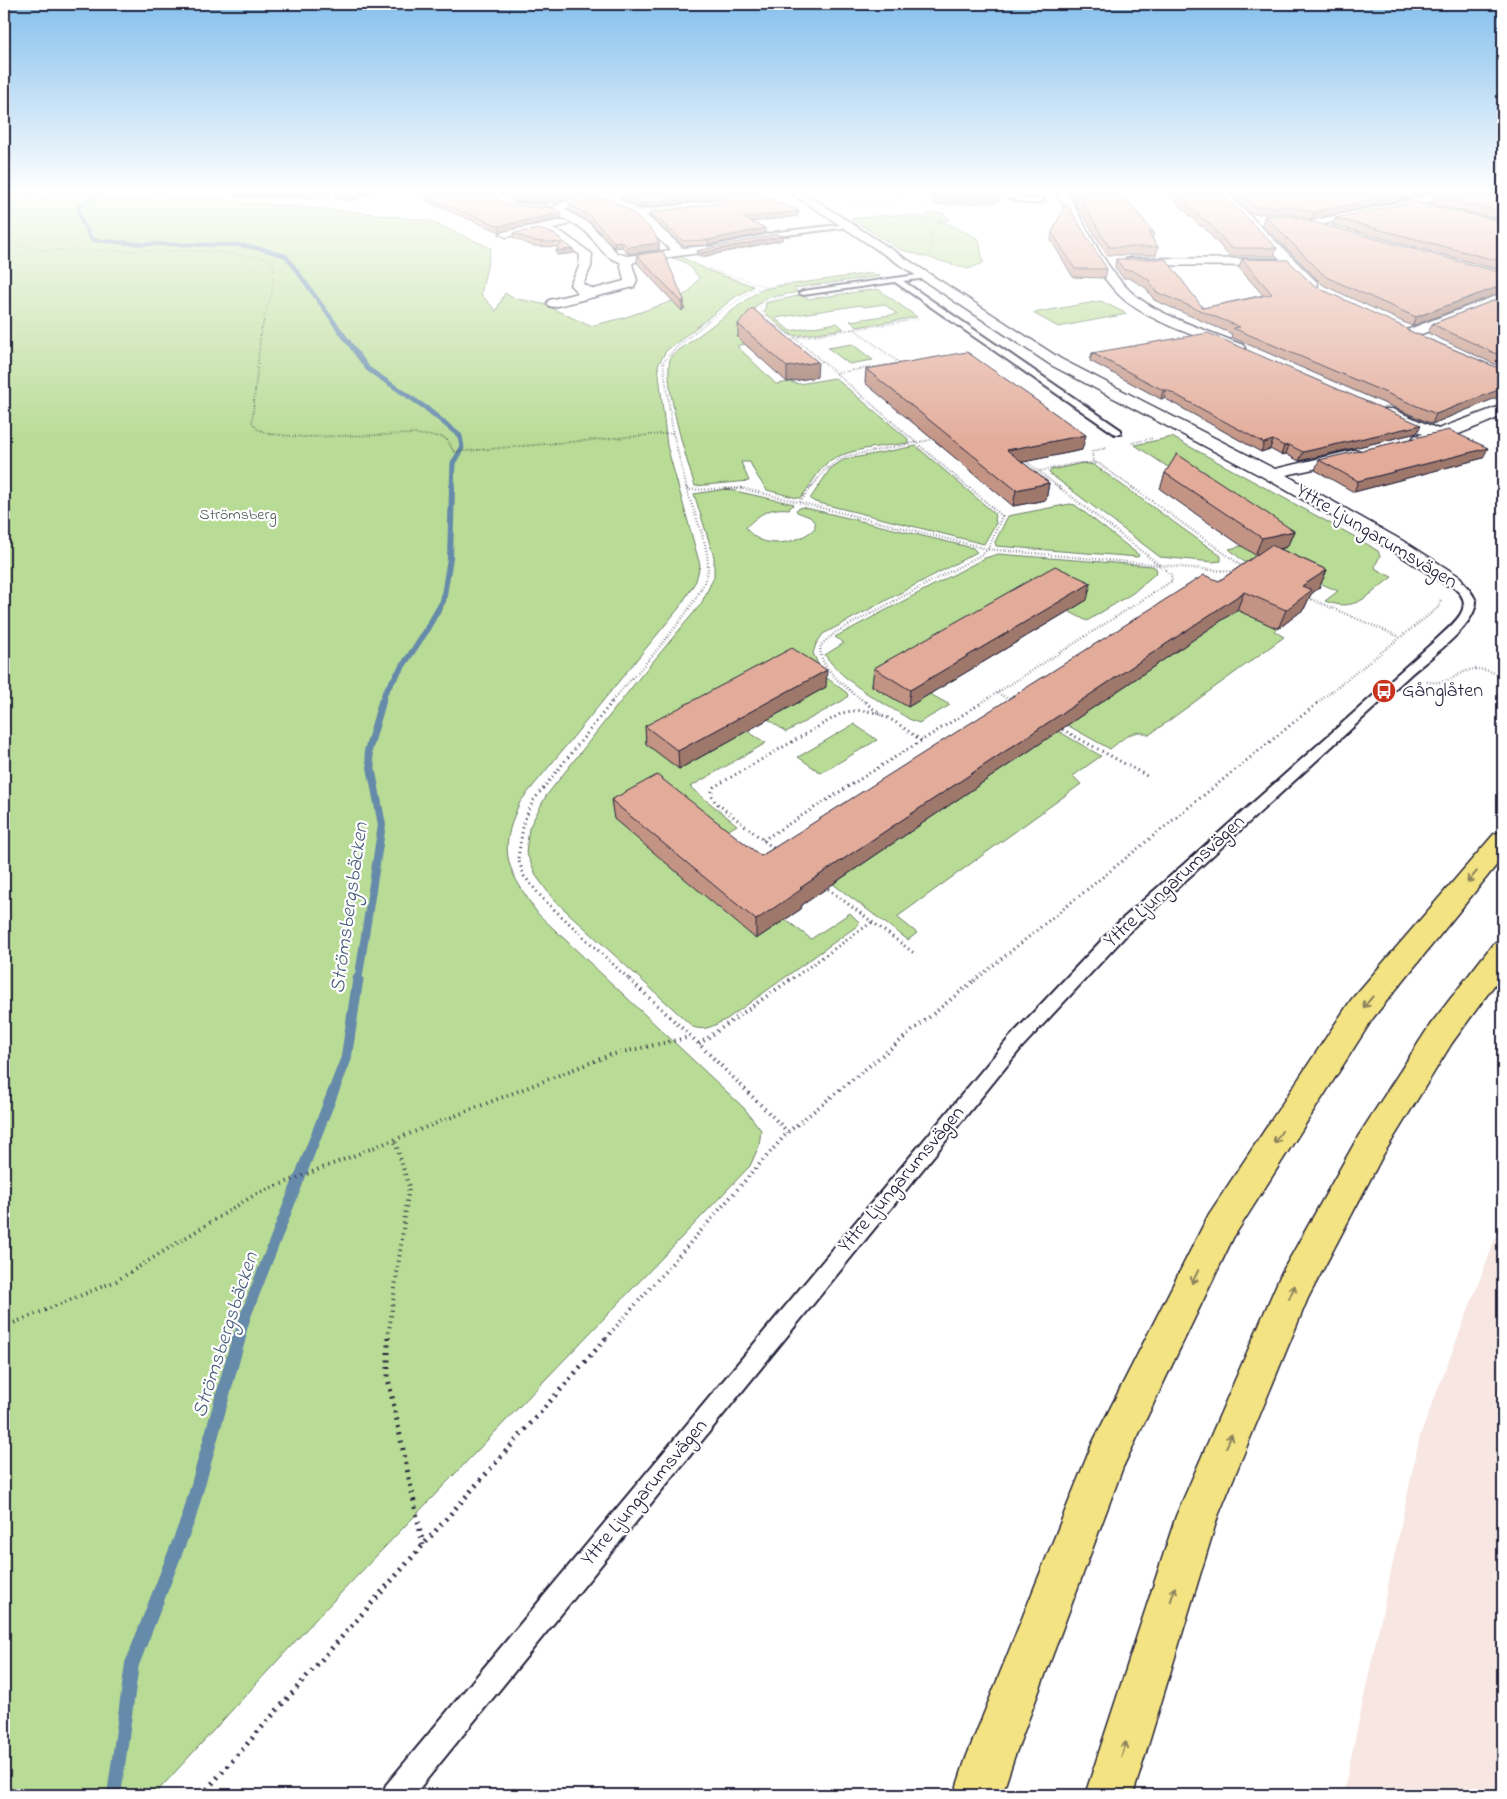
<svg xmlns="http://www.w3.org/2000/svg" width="1507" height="1799" font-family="'Indie Flower',sans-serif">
	<rect width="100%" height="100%" fill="#fff"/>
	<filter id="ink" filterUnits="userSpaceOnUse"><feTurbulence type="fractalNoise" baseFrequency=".02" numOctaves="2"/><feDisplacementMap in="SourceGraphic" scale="10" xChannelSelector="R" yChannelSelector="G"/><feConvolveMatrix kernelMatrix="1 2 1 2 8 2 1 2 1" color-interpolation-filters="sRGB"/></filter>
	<g filter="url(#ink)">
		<path fill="#f7e6e1" d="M 1503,1219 L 1503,1795 L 1343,1795 L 1420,1436 Z"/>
		<path fill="#b8db95" stroke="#6d7e68" d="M 4,192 L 218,192 L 226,201 L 350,211 L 430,221 L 491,248 L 481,294 L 496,311 L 505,293 L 513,298 L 543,304 L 590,326 L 623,318 L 670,302 L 688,293 L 699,278 C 682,252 668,258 640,260 L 677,255 L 710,271 L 753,286 L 753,287 L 735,297 L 666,351 L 658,365 L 667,446 L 700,565 L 696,581 L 679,608 L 520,802 C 496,855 508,869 538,914 L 744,1108 L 761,1130 L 759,1146 L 750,1166 L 314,1621 L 154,1795 L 4,1795 Z
			M 943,213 L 950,220 L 938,221 L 949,224 L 979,239 L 983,263 L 968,269 L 899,249 L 851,219 C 877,216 903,212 929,219 L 925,214 Z
			M 872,273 L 880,276 L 794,288 L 798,292 L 767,298 L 755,307 L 757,334 L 737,336 L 745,344 L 737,346 L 776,384 L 790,382 L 799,384 L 835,378 L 908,439 L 908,443 C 887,446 841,449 826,464 C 817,473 809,487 801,498 L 797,498 L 767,490 C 760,481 754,472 750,462 L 741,462 L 749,481 L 695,486 C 687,462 661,378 671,356 L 760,290 L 779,286 Z
			M 878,289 L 917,317 L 857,327 L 850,321 L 897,314 L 884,304 L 864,307 L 861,305 L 775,318 L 790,331 L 837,323 L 844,329 L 796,336 L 789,334 L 764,312 L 766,303 L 802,295 L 808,299 Z
			M 1101,301 L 1127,314 L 1058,327 L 1033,313 Z
			M 852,344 L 873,360 L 849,364 L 828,348 Z
			M 1172,437 L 1359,539 L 1378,551 L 1380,556 L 1375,566 L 1376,569 L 1392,577 C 1368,595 1356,613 1325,601 L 1338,591 L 1301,575 L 1249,566 L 1229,549 L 1242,546 L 1287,547 L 1135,445 Z
			M 916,446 L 994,513 L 996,523 L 984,544 L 815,502 L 810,499 L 830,469 L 843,460 Z
			M 1083,463 L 1094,465 L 1221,556 L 1221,561 L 1213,562 L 1160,557 L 1049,473 L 1051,470 Z
			M 726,489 L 794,504 L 789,509 C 769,507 760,514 746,527 C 759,551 798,545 815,528 L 815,523 L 810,517 L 797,512 L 796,510 L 802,507 L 973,548 L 977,552 L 823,634 L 816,644 L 813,653 L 823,675 L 847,693 L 848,696 L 844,700 L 786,732 L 768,719 L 796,661 L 645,742 L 679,769 L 747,731 L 766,743 L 690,787 L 737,825 L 714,839 L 785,919 L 811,939 L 850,913 L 859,922 L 857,926 L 727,1019 C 716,1024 706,1032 693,1027 L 553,899 L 537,877 L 526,852 L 529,828 L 546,796 L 640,677 L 701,604 L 714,577 L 714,557 L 694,494 Z
			M 1070,504 L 1075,505 L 1139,555 L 1138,557 L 996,546 L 995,542 L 1008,516 Z
			M 998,554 L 1152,566 L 1156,568 L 1157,572 L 1133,593 L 1087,621 L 1068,611 L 1047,581 L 871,684 L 872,686 L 930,694 L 950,705 L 919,723 L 909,719 C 879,700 846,685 825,655 L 844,643 L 835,637 L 985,558 Z
			M 1237,610 L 1277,628 L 1274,631 L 1284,637 L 1149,735 C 1133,727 1122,740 1110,749 L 1067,725 Z
			M 854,724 L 877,740 L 821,773 L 798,757 Z
			M 1058,731 L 1101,756 L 1073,776 L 1081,784 L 897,917 L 917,933 L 908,940 L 833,884 Z"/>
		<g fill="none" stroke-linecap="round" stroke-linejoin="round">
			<path stroke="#668baa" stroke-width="4" d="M 105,192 L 78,206 L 81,220 L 92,240 L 141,244 L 239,245 L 262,249 L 286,256 L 334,322"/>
			<path stroke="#668baa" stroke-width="5" d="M 333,321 L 368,369 L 426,408 L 460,436 L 462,448 L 453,463 L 452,489"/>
			<path stroke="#668baa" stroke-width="6" d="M 382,703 L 385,692 L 423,636 L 443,601 L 450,558 L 452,487"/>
			<path stroke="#668baa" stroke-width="8" d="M 358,981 L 382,825 L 368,751 L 382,702"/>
			<path stroke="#668baa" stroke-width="11" d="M 239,1338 L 245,1317 L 346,1059 L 358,979"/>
			<path stroke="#668baa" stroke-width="14" d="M 114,1795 L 132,1664 L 189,1517 L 239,1337"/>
			<g stroke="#22223b" stroke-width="4">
				<path id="lane" d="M 23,192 L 34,192 L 34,193 L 31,195 Z
					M 1006,192 L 1012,192 L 1014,196 L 1023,199 L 1037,199 L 1033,192 L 1039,192 L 1044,201 C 1034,206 1020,202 1009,198 Z
					M 847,224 L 850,226 L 849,227 L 778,236 L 703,251 L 699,249 L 778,232 Z
					M 924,274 L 928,276 L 927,278 L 903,281 L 1121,430 L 1121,434 L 1115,434 L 895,282 L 803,295 L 799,293 L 803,291 Z
					M 1453,577 C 1463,580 1472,592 1476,601 C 1476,626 1427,660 1410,675 L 1131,930 L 1022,1047 L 414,1795 L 382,1795 L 386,1785 L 1010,1037 L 1119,922 L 1438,638 C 1448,628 1472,611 1461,595 C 1458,590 1451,586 1447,581 Z"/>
			</g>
			<g stroke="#22223b" stroke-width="3">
				<path id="street" d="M 485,192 C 497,192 505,193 513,203 L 544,205 L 549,208 L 544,211 L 510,209 Z
					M 611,192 L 636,192 L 617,198 L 639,210 L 722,200 L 727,203 L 722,206 L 646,215 L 683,248 L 707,246 L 709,249 L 707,252 L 634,262 L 632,264 L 637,280 L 634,287 L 554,307 L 549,306 L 547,303 L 549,300 L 578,293 L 570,285 L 579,267 L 580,255 L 555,237 L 542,233 L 540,231 L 506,237 L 500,234 L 506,231 L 563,220 L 567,221 L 569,223 L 567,225 L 552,229 L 563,233 L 592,254 L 591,267 L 583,284 L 594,289 L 624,281 L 620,262 C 599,256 597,239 581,228 C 572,221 555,218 553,207 L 567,201 ZM 602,201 C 631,208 649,232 671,250 L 627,256 L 617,253 L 590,224 L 564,209 Z
					M 790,192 L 803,192 L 1061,359 L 1275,469 L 1354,450 L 1360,451 L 1362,455 L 1360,459 L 1286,475 L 1410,545 L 1460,577 L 1463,581 L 1460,585 L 1453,587 L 1446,585 L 1396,553 L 1265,478 L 1051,365 Z
					M 1056,192 L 1067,192 C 1085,225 1102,263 1129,290 C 1156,316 1208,330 1243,345 L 1245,348 L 1243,351 L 1233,351 C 1198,336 1148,322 1120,296 C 1092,268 1075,227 1056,192 Z
					M 1214,192 L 1226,192 L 1317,282 L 1318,285 L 1317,288 L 1307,288 L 1283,262 L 1277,266 L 1126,265 L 1124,262 L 1126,259 L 1130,258 L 1280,259 Z
					M 1447,192 L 1470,192 L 1465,195 L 1310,227 L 1304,224 L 1310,221 Z
					M 1503,293 L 1503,302 L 1414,337 L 1409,338 L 1402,334 L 1404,331 Z
					M 1503,405 L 1503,416 C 1484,423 1432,448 1414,444 L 1412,440 L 1414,436 L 1423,434 L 1380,415 L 1378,412 L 1380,409 L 1392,409 L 1438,429 Z"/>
			</g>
			<g stroke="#22223b" stroke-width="3">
				<path id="highway" d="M 1503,831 L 1503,857 L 1373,1018 L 1233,1238 L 1123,1467 L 1014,1758 L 1002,1795 L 954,1795 L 966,1758 L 1092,1444 L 1209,1214 L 1351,1000 L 1494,834 Z
					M 1503,941 L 1503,973 L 1452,1043 L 1383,1155 L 1308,1298 L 1218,1516 L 1133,1795 L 1085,1795 L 1176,1516 L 1281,1274 L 1359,1135 L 1430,1025 L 1493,944 Z"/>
			</g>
			<path stroke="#22223b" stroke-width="1" stroke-dasharray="0.5 2" stroke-linecap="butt" d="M 853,204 L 863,201 L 895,202 L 903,195 L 914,192 L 923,205 L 920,218 C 933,228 934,239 929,254
				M 4,234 L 17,246 L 43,250 L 209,251 L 266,258 L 274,264 L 272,293 L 263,322
				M 709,269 L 765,286
				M 706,322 L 753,290 L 787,283
				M 770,322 L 759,308 L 762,303 L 785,296
				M 899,322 L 919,319"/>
			<path stroke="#22223b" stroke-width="2" stroke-dasharray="0.5 2" stroke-linecap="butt" d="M 264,321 L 261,330 L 252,422 L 257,429 L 269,434 L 303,437 L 414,434 L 443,437 L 448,441 L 454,452 L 673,433
				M 768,321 L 795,338 L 907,321
				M 854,329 L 902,365
				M 795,338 L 970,489
				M 836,373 L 899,363
				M 1132,443 L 1153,438
				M 1023,459 L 1061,489
				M 1093,462 L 1092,451 L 1107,448
				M 1040,471 L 1078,463 L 1098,463 L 1134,489
				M 687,489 L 673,433 L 663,362 L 679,345 L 708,321
				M 725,489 L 743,489
				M 810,489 L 824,471 L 843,457 L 935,439"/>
			<path stroke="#22223b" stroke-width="2.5" stroke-dasharray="0.5 2.5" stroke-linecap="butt" d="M 1132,487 L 1238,563 L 1242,568
				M 687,490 L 741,488 L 988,549 L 1235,572
				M 800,502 L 811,487
				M 1306,597 L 1400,637
				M 1427,682 C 1464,686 1459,655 1503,677
				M 998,693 L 1011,701
				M 610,703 C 633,677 707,599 708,568 C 709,544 693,512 686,487
				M 866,703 C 851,691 815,667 821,645 L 836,632 L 983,554 L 988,549 L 1002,516 L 969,487
				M 981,703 L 1172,581 L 1171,574 L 1059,487
				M 1317,703 L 1439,607 L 1441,599"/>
			<path stroke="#22223b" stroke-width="3" stroke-dasharray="1 4" stroke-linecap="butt" d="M 612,702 L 533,801 L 524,821 L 518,858 L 524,876 L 543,899 L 631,981
				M 865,702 L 881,715
				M 1058,727 L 1147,776
				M 763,840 L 983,702
				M 777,851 L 715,802 L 711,794 L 714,787 L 842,713 C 877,704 895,722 922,741
				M 824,886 L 914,953
				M 789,981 L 872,922
				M 974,981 L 1319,702"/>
			<path stroke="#22223b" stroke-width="4" stroke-dasharray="1 4.5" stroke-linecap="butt" d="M 629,979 L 699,1044 L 788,1132
				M 699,1044 L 791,979
				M 4,1327 L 116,1281 L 256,1194 L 610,1055 L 690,1037
				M 388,1338 L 409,1187 L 395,1141
				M 606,1338 L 788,1132 L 976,979"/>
			<path stroke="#22223b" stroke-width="5" stroke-dasharray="2 5.5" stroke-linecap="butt" d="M 388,1337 L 388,1378 L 423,1545
				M 202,1795 L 607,1337"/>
			<use href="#lane" fill="#fff" fill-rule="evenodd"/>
			<use href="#street" fill="#fff" fill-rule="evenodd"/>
			<use href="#highway" fill="#f4e382" fill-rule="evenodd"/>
		</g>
		<path fill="#c39484" stroke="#22223b" d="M 233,192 L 286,192 L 288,197 L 235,197 Z
			M 289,192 L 329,192 L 329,198 L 290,197 Z
			M 372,192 L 351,201 L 335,198 L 334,193 Z
			M 502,192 L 598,192 L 554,203 L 514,201 Z
			M 753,192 L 798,216 L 751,222 L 765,228 L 765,233 L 709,245 L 684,246 L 650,216 L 650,212 L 722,203 L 727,201 L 722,198 L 639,208 L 622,198 L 621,194 Z
			M 925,192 L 999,192 L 998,202 L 936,205 Z
			M 1069,192 L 1121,192 L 1154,233 L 1152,239 L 1158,247 L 1156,255 L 1107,255 Z
			M 1166,192 L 1221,192 L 1277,248 L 1274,256 L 1229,256 L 1203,226 L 1200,226 Z
			M 1229,192 L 1436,192 L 1311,220 L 1289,214 L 1252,214 Z
			M 1503,192 L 1503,220 L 1430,204 L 1433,196 Z
			M 426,197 L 505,204 L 561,218 L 500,232 L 427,202 Z
			M 1418,203 L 1503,221 L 1503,271 L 1332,225 L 1335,218 Z
			M 569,204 L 659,243 L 659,250 L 628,254 L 622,247 L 615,248 L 591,223 L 569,210 Z
			M 1265,216 L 1503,273 L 1412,326 L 1323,285 L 1262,224 Z
			M 1052,232 L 1107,269 L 1105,278 L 1073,277 L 1051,240 Z
			M 513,233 L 554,234 L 574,253 L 557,255 L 556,251 L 559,247 L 533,246 L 514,238 Z
			M 782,236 L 782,240 L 701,257 L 697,255 L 697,251 Z
			M 637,255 L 684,300 L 684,309 L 682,311 L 637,263 Z
			M 1116,259 L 1203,308 L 1263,295 L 1239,268 L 1242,259 L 1314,286 L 1407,330 L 1503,370 L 1503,395 L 1432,424 L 1231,337 L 1232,334 L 1154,300 L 1146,288 L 1129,278 L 1123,278 L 1115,267 Z
			M 1503,297 L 1503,368 L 1428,333 L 1432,324 Z
			M 738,324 L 817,377 L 787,382 L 738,338 Z
			M 1092,353 L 1417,433 L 1299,461 L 1286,454 L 1281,455 L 1270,449 L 1261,452 L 1164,398 L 1161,399 L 1090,361 Z
			M 866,369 L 1082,450 L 1022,462 L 1049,483 L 1046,500 L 1013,506 L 865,383 Z
			M 1483,458 L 1354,492 L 1315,470 L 1319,460 Z
			M 1165,473 L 1294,531 L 1287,547 L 1280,549 L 1327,570 L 1319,588 L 1311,594 L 1304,609 L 1278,629 L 1237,610 L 802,905 L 801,909 L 756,939 L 614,819 L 611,800 L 761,856 L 1219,581 L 1258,554 L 1255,555 L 1160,489 Z
			M 1087,600 L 908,707 L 872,686 L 874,668 Z
			M 826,687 L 679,769 L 646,744 L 645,726 Z"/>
		<path fill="#9f786c" stroke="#22223b" d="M 357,192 L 372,192 L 351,201 L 350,195 Z
			M 575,192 L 598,192 L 554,203 L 553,198 Z
			M 1406,192 L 1436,192 L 1311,220 L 1314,212 Z
			M 722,194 L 722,198 L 639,208 L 639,204 Z
			M 799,211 L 798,216 L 743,223 L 743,218 Z
			M 561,213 L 561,218 L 500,232 L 499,226 Z
			M 765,228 L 765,233 L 709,245 L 708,240 Z
			M 782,236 L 782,240 L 701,257 L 701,253 Z
			M 621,241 L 622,247 L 615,248 L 614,242 Z
			M 659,243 L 659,250 L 628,254 L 628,247 Z
			M 573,249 L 574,253 L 557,255 L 556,251 Z
			M 1503,285 L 1503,292 L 1412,326 L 1416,317 Z
			M 684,300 L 684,309 L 682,311 L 682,302 Z
			M 818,362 L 817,377 L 787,382 L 787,367 Z
			M 1503,388 L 1503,395 L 1432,424 L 1436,414 Z
			M 1163,390 L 1167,390 L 1164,398 L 1161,399 Z
			M 1421,425 L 1417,433 L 1299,461 L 1303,452 Z
			M 1086,435 L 1082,450 L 1004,466 L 1007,450 Z
			M 1273,440 L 1270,449 L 1261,452 L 1264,443 Z
			M 1289,445 L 1286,454 L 1281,455 L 1284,446 Z
			M 1488,448 L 1483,458 L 1354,492 L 1358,481 Z
			M 1049,483 L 1046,500 L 1013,506 L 1016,490 Z
			M 1294,531 L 1287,547 L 1255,555 L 1262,538 Z
			M 1327,570 L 1319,588 L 1311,594 L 1304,609 L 1278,629 L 1286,610 L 1302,586 Z
			M 1091,583 L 1087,600 L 908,707 L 910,690 Z
			M 1244,592 L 1237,610 L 802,905 L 801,909 L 756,939 L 756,920 L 800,888 Z
			M 827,670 L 826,687 L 679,769 L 678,751 Z"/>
		<path fill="#e3ac9a" stroke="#22223b" d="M 335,192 L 357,192 L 350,195 L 334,193 Z
			M 425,192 L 490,192 L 499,198 L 505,204 L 553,208 L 561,213 L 499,226 L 426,197 Z
			M 508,192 L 575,192 L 553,198 L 513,196 Z
			M 630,192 L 753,192 L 799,211 L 743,218 L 765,228 L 708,240 L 683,241 L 650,212 L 722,203 L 728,200 L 728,197 L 722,194 L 639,204 L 621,194 Z
			M 1076,192 L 1121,192 L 1154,233 L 1148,233 L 1158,247 L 1109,247 Z
			M 1175,192 L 1221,192 L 1277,248 L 1231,248 L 1205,219 L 1202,219 Z
			M 1239,192 L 1406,192 L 1314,212 L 1291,207 L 1254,207 Z
			M 1449,192 L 1503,192 L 1503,212 L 1433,196 Z
			M 601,197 L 611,200 L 629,210 L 653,231 L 659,243 L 628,247 L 621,241 L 614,242 L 591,217 L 569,204 Z
			M 1416,201 L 1418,203 L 1503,221 L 1503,262 L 1335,218 Z
			M 1066,203 L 1107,269 L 1075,269 L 1052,232 Z
			M 1265,216 L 1291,216 L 1503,273 L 1503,285 L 1416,317 L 1326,277 Z
			M 539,229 L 554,234 L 573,249 L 556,251 L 562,243 L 533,241 L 513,233 Z
			M 777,234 L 782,236 L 701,253 L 697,251 Z
			M 663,251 L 684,300 L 682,302 L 637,255 Z
			M 1116,259 L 1166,259 L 1203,308 L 1272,294 L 1242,259 L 1288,260 L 1314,286 L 1404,327 L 1407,330 L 1503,370 L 1503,388 L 1436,414 L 1233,328 L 1240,327 L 1156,292 L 1148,279 L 1131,270 L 1124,270 Z
			M 1503,297 L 1503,357 L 1432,324 Z
			M 752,308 L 818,362 L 787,367 L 738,324 Z
			M 1208,333 L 1421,425 L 1303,452 L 1289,445 L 1284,446 L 1273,440 L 1264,443 L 1167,390 L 1163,390 L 1092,353 Z
			M 967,352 L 1086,435 L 1007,450 L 1049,483 L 1016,490 L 866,369 Z
			M 1449,430 L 1488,448 L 1358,481 L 1319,460 Z
			M 1177,454 L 1294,531 L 1262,538 L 1165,473 Z
			M 1271,545 L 1327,570 L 1302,586 L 1312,590 L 1286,610 L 1244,592 L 800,888 L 802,889 L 756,920 L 611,800 L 657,775 L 761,856 L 1204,575 L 1219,581 Z
			M 1055,566 L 1091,583 L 910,690 L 874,668 Z
			M 792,648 L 827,670 L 678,751 L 645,726 Z"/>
		<defs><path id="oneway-shaft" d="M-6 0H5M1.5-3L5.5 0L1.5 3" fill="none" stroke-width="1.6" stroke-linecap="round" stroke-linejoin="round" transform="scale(1.25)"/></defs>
		<g stroke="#8b825e">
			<use href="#oneway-shaft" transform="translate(1472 877) rotate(130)"/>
			<use href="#oneway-shaft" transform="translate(1368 1002) rotate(130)"/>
			<use href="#oneway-shaft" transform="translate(1278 1137) rotate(123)"/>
			<use href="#oneway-shaft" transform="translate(1195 1277) rotate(116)"/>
			<use href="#oneway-shaft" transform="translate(1292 1292) rotate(-66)"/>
			<use href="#oneway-shaft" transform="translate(1229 1441) rotate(-67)"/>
			<use href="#oneway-shaft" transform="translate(1173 1594) rotate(-73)"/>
			<use href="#oneway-shaft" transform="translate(1124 1749) rotate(-73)"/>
		</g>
	</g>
	<linearGradient id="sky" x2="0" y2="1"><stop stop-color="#86c0ed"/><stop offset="0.43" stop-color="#fff"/><stop offset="1" stop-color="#fff" stop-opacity="0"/></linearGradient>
	<rect width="1507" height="444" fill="url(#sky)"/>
	<defs>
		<g id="bus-disc" transform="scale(1.25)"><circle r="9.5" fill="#c8321e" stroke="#fff"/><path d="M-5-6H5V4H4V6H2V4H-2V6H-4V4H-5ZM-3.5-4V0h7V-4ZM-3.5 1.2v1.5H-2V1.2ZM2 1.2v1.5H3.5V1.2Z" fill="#fff"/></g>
	</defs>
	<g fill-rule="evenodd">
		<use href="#bus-disc" x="1384" y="691"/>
	</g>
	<g text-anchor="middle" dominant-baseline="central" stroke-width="4.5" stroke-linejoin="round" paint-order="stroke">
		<g font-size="16" fill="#4f5a56" stroke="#fff">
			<text x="238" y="515">Strömsberg</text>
		</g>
		<g font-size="20" fill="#22223b" stroke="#fff">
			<text transform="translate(1376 537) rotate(31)">Yttre Ljungarumsvägen</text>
			<text transform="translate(1175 882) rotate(-43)">Yttre Ljungarumsvägen</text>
			<text transform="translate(902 1180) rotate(-50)">Yttre Ljungarumsvägen</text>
			<text transform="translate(645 1493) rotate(-50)">Yttre Ljungarumsvägen</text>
		</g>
		<g font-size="20" fill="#22223b" stroke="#fff" text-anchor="start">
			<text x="1402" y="691">Gånglåten</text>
		</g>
		<g font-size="21" font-style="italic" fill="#4a5f7c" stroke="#fff">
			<text transform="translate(350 908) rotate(-82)">Strömsbergsbäcken</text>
			<text transform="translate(226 1335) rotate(-72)">Strömsbergsbäcken</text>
		</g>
	</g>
	<rect width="1507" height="1799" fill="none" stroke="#fff" stroke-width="20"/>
	<rect x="10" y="10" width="1487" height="1779" fill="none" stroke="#22223b" stroke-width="2" filter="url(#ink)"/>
</svg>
